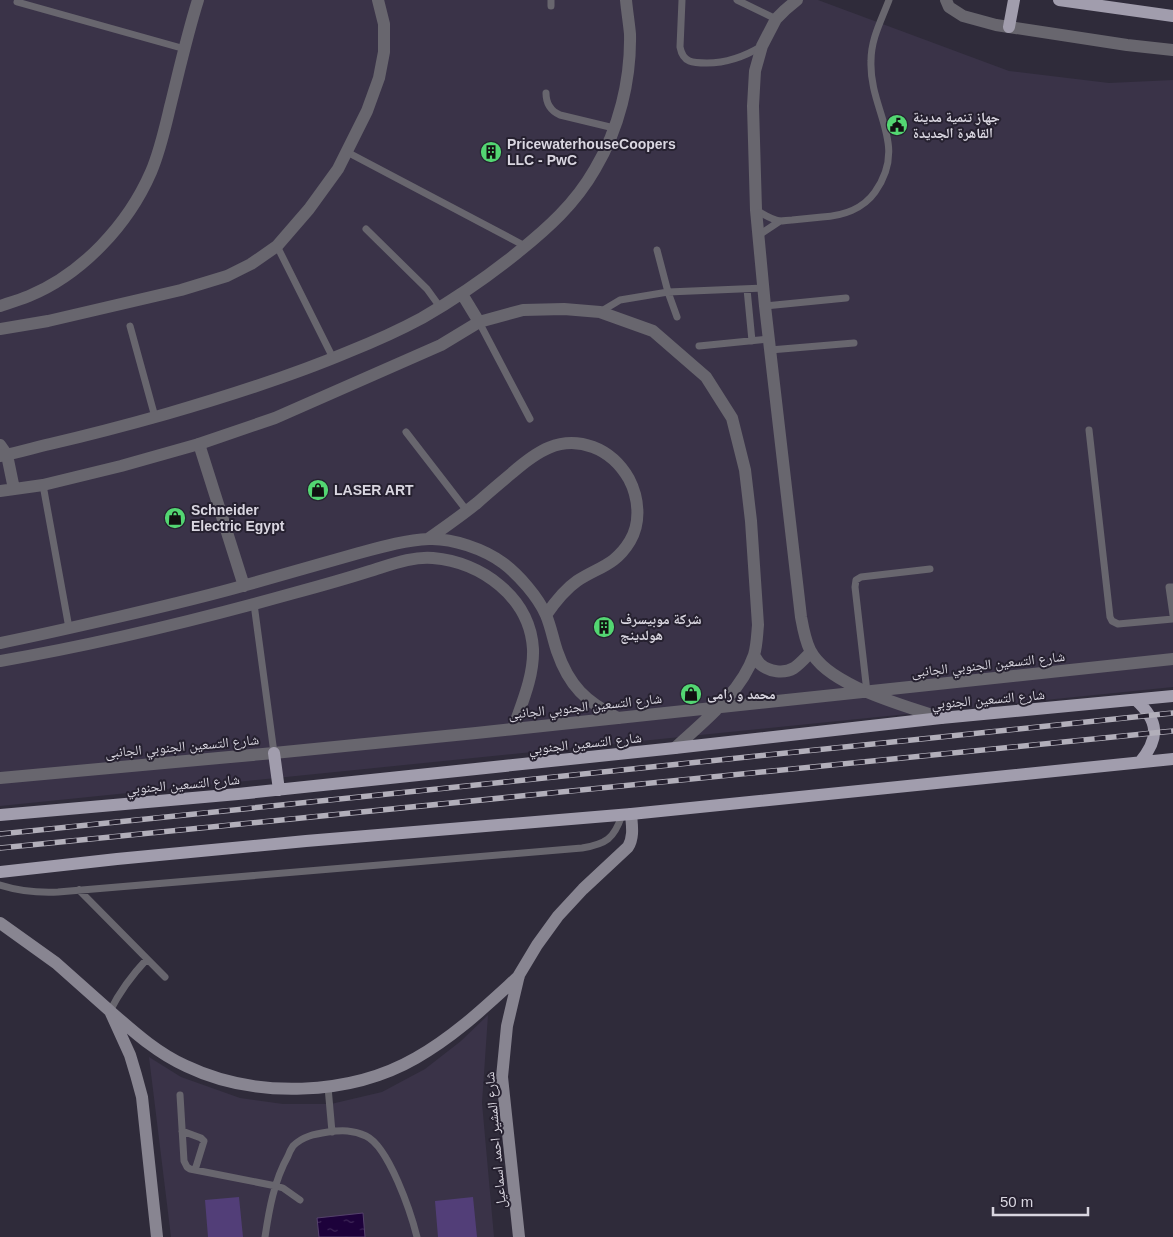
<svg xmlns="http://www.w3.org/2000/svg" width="1173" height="1237" font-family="Helvetica,'Noto Naskh Arabic',sans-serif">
	<defs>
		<pattern id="water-ripples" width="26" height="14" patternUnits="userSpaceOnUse" patternTransform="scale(1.25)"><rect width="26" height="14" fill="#1d023b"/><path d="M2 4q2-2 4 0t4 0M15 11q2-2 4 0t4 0" fill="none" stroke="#3d2657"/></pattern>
	</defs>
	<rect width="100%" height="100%" fill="#2f2b3a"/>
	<path fill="#3a3348" d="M 0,0 L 818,0 L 1009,71 L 1109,83 L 1173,80 L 1173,687 L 0,806 Z
		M 488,1015 L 482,1103 L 494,1237 L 171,1237 L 149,1057 L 181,1077 L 240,1098 L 283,1104 L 331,1104 L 382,1092 L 425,1069 L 461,1041 Z"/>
	<path fill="#523e78" d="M 239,1197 L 243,1237 L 208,1237 L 205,1200 Z
		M 473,1197 L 477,1237 L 438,1237 L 435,1201 Z"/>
	<path fill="url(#water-ripples)" stroke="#55426c" d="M 363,1213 L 365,1237 L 319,1237 L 317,1218 Z"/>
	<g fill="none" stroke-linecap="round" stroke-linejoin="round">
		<path stroke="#68666e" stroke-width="7" d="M 682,0 L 680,47 C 683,63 693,63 707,63 C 727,63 744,57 762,46
			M 737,0 L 776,19
			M 17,2 L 185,49
			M 551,6 L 551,0
			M 546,93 C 546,103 551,111 560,115 L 614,128
			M 347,152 L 525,246
			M 756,210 C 763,214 772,220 780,221 C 784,221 788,220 792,220 C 802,219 812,218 822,217 C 842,216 863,209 875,192 C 909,144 869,111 871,61 C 871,39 881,21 889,0
			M 366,229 L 427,289 L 440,307
			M 759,235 L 780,221
			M 277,246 L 333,358
			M 657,250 L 668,292 L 677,317
			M 747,289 L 752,341
			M 765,306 L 846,298
			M 600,312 L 620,300 L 668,292 L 764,288
			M 479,322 L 530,419
			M 130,326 L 155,417
			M 699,346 L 769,339
			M 770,350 L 854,343
			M 1089,430 L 1110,617 L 1112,621 L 1118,624 L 1173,619
			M 406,432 L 467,511
			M 43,485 L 69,628
			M 1173,587 L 1169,587 L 1173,615
			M 254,604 L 274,753
			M 867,692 L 855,587 L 856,580 L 861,577 L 930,569
			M 0,885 C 19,891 37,893 58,892 L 582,848 C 606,844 614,839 622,815
			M 79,890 L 165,977
			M 110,1011 C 120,991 132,975 147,959
			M 328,1087 L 332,1132
			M 180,1095 L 184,1161 L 187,1167 L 190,1169 L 276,1186 L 283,1188 L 300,1200
			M 182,1131 L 201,1138 L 204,1141 L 195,1170
			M 265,1237 C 269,1210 274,1181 288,1156 C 289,1153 291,1149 293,1146 C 303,1136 315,1134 328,1132 C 342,1130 353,1130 366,1136 C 389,1147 411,1213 417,1237"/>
		<path stroke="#68666e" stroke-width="12" d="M 0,306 C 9,303 19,300 29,296 C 82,274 128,225 151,172 C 160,151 165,128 170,107 C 179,71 187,35 198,0
			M 0,329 L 48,321 L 181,290 L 227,276 L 251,264 L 277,246 L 309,209 L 338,169 L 367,111 L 379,78 L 384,52 L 384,24 L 378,0
			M 199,444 L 244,586
			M 0,445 L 7,455
			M 428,539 C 445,527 461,516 477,503 C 488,493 500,483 512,473 C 536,452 560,435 593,447 C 609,453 621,465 629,479 C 639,498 641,523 630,541 C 615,566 598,567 577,581 C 564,590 555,602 546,615
			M 0,643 C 40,635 79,626 118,617 C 161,607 204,597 246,585 C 284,574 321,564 359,553 C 381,547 405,540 429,539 C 452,538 484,549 503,563 C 519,575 538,597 546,615 C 551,627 553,639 557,651 C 569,686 586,702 618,718
			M 0,661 C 99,644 197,620 294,593 C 320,586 345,579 370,571 C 390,565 413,556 433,558 C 481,562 530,597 533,649 C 534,676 522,703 513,729"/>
		<path stroke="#68666e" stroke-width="12" d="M 797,0 L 785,10 L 776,19 L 762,46 L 755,71 L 753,106 L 756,210 L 765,306 L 801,617 C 803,628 805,640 810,650 C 828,686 904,705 941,718
			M 946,0 L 949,7 L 963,16 L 996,25 L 1127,45 L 1173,50
			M 462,294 L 479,322
			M 7,455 L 14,489
			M 0,456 C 17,453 33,448 50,444 C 89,435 127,425 166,414 C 228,396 289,377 348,352 C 373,342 398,331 422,318 C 455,299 487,277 517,253 C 548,228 575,204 595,169 C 619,129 631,80 630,34 C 629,23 627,11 626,0
			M 0,491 L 43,485 L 121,466 L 199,444 L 275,418 L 441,345 L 479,322 L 523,310 L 564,309 L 600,312 L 653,331 L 706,377 L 732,418 L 745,470 L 751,521 L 758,625 C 757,635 757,645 754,655 C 741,693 703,722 675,748
			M 754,655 C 756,658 758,662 760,664 C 769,672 784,674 794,668 C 800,664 806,657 811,652
			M 0,778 L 274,753 L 476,733 L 1173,659"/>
		<path stroke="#888591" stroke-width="12" d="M 0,923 L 56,963 L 110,1011 L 130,1055 L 136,1075 L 142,1097 L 157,1237
			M 110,1011 C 134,1032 157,1053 186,1066 C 255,1099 350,1096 416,1058 C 455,1036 486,1006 519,976
			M 519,1237 L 502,1077 L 507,1026 L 519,975 L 537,945 L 558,916 L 583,889 L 628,847 C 634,837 632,826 631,814"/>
		<path stroke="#a19dad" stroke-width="12" d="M 1059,0 L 1173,16
			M 1009,27 L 1014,0
			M 1136,700 C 1159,721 1160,738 1140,762
			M 274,753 L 279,790
			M 0,815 L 238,794 L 675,748 L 941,718 L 1173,696
			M 0,872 L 117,859 L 306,841 L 631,814 L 1173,759"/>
		<g stroke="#b2afba" stroke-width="5.5">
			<path id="rail" d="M 0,834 L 709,761 L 1173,713
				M 0,848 L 1173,731"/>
		</g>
		<use href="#rail" stroke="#262130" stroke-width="4" stroke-dasharray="11" stroke-linecap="butt"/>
	</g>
	<defs>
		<g id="civic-disc" transform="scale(1.125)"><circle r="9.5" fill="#53d672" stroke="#262130"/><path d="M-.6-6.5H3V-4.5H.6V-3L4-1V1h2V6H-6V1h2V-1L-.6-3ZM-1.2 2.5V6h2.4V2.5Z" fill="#111"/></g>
		<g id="building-disc" transform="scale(1.125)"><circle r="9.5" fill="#53d672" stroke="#262130"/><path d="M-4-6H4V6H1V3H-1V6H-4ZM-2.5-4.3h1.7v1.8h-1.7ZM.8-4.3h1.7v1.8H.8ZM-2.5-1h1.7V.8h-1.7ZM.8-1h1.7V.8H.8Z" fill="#111"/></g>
		<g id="shop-disc" transform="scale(1.125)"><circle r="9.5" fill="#53d672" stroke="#262130"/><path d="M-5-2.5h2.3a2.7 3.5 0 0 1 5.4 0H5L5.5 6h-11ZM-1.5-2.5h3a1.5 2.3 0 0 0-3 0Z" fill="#111"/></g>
	</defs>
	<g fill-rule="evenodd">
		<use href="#civic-disc" x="897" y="125"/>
		<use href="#building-disc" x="491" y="152"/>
		<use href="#shop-disc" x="318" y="490"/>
		<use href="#shop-disc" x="175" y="518"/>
		<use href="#building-disc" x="604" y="627"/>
		<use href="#shop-disc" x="691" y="694"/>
	</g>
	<g text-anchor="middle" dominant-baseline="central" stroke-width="4" stroke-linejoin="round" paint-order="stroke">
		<g font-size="14" font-weight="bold" fill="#d9d6e0" stroke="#262130" text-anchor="start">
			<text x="913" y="117">جهاز تنمية مدينة<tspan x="913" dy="16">القاهرة الجديدة</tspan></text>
			<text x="507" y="144">PricewaterhouseCoopers<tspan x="507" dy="16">LLC - PwC</tspan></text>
			<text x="334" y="490">LASER ART</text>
			<text x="191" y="510">Schneider<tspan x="191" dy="16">Electric Egypt</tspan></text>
			<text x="620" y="619">شركة موبيسرف<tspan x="620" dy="16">هولدينج</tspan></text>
			<text x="707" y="694">محمد و رامى</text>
		</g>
		<g font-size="14" fill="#d9d6e0" stroke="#262130">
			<text transform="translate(988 664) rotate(-6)">شارع التسعين الجنوبي الجانبى</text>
			<text transform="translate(988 699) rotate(-5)">شارع التسعين الجنوبي</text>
			<text transform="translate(585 706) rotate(-6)">شارع التسعين الجنوبي الجانبى</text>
			<text transform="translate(585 743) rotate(-6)">شارع التسعين الجنوبي</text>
			<text transform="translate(182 746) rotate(-5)">شارع التسعين الجنوبي الجانبى</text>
			<text transform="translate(183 784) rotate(-5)">شارع التسعين الجنوبي</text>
			<text transform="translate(495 1140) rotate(-95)">شارع المشير احمد اسماعيل</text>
		</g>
	</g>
	<path d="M993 1207v8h95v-8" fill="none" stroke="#d9d6e0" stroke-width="2.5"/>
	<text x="1000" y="1207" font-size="15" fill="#d9d6e0" stroke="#262130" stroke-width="4" paint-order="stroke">50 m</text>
</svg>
